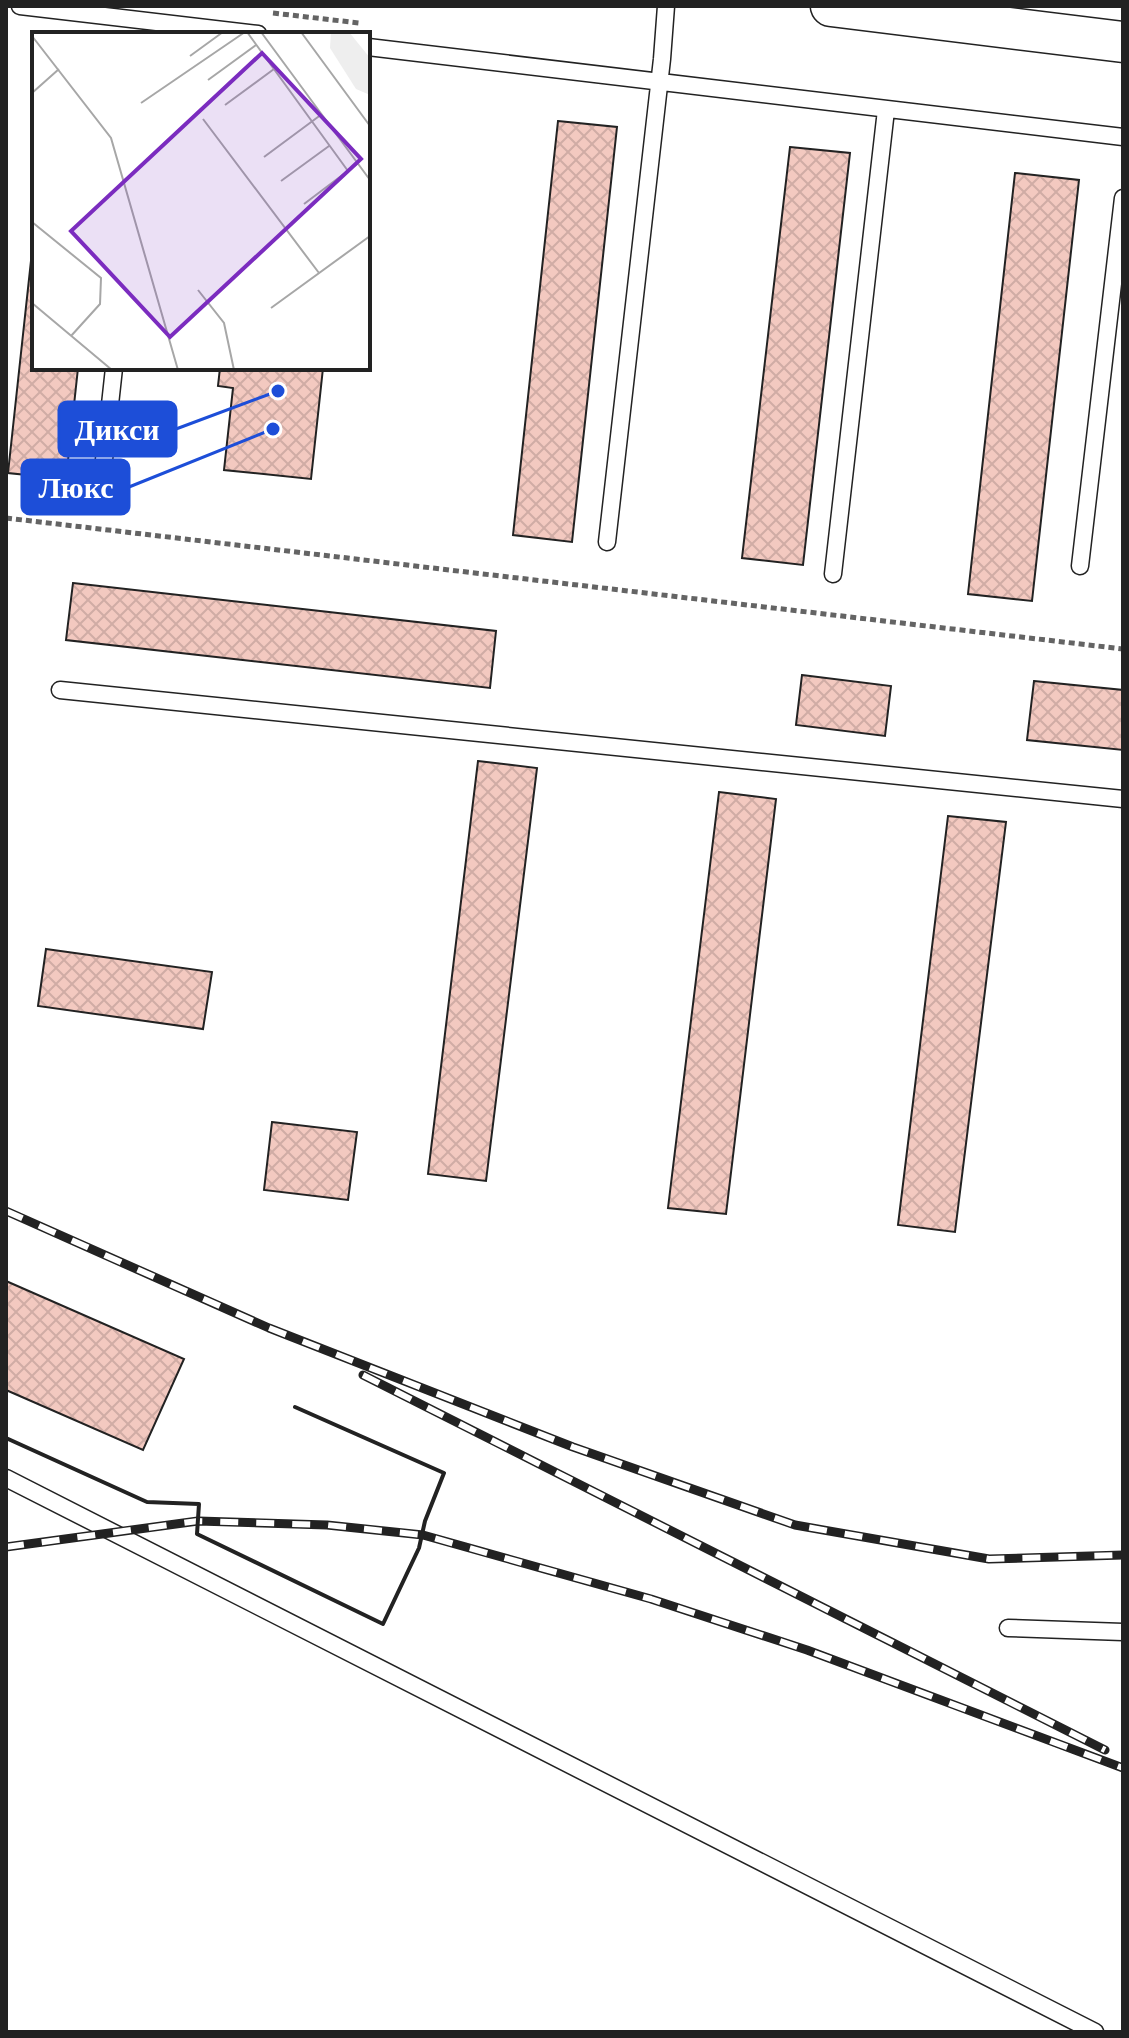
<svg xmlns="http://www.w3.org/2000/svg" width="1129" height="2038" font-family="'Crimson Pro',serif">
	<defs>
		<pattern id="building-cross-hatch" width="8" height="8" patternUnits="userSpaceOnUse" patternTransform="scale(2)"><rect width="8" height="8" fill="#f3c9c0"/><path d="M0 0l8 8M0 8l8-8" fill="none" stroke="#d0aca5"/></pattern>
	</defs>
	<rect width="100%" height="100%" fill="#fff"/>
	<path fill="url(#building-cross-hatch)" stroke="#222" stroke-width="2" d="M 558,121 L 617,127 L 572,542 L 513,535 Z
		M 790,147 L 850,153 L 803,565 L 742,558 Z
		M 1015,173 L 1079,180 L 1032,601 L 968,594 Z
		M 34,233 L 34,368 L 78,368 L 66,479 L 8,473 Z
		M 220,368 L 323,368 L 311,479 L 224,470 L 233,388 L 218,386 Z
		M 73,583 L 496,631 L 490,688 L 66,640 Z
		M 802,675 L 891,686 L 885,736 L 796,725 Z
		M 1034,681 L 1123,690 L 1123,750 L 1027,740 Z
		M 478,761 L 537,768 L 486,1181 L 428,1174 Z
		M 719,792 L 776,799 L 726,1214 L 668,1208 Z
		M 948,816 L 1006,822 L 955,1232 L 898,1225 Z
		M 46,949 L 212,972 L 203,1029 L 38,1006 Z
		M 272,1122 L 357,1132 L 348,1200 L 264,1190 Z
		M 6,1281 L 184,1359 L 143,1450 L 6,1390 Z"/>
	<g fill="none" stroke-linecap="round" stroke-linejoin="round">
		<g stroke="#222" stroke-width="19">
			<path id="service" d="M 20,6 L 258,34
				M 368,47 L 1123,137
				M 101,487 L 114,368
				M 607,542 L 662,59 L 666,6
				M 1080,566 L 1123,198
				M 833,574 L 886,110
				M 60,690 L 1123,799
				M 6,1478 L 1095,2032
				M 1008,1628 L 1123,1632"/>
		</g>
		<g stroke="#222" stroke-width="43">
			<path id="tertiary" d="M 831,6 L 1123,42"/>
		</g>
		<path stroke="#646464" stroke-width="5" stroke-dasharray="6 4" stroke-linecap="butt" d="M 273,13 L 359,23
			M 6,518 L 1123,649"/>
		<use href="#service" stroke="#fff" stroke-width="16"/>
		<use href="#tertiary" stroke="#fff" stroke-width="40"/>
		<g stroke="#222" stroke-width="9">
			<path id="rail" d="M 6,1211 L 269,1328 L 573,1447 L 795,1525 L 989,1559 L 1123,1555
				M 363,1375 L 1105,1750
				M 6,1547 L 198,1521 L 327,1525 L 423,1535 L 651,1599 L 807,1650 L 1123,1768"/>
		</g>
		<use href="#rail" stroke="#fff" stroke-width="6" stroke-dasharray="18" stroke-linecap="butt"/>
		<path stroke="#222" stroke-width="4" d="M 6,1438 L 147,1502 L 199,1504 L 197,1534 L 383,1624 L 419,1548 L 425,1521 L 444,1473 L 295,1407"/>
	</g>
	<g transform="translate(32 32)">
		<rect width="338" height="338" fill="#fff"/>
		<path d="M 299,0 L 317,0 L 338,26 L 338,63 L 324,57 L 298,16 Z" fill="#eee"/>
		<path fill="none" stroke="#a7a7a7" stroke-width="2" d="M 215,0 L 316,139M 229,0 L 338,148M 269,0 L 338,94M 0,4 L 79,106 L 146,338M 158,24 L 191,0M 176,48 L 224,13M 0,61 L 27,37M 109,71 L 213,0M 193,73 L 242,37M 171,87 L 287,241M 232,125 L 290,82M 249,149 L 297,114M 272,172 L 325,132M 0,190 L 69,246 L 68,272 L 39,304M 166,258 L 192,291 L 202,338M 0,271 L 80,338M 239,276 L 338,204"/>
		<path fill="#7b2cbf" fill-opacity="0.15" stroke="#7b2cbf" stroke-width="4" d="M 230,21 L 329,127 L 138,305 L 39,199 Z"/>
		<rect width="338" height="338" fill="none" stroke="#222" stroke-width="4"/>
	</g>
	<path fill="none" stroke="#1d4ed8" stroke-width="3" d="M278 391L176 429M273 429L129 487"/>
	<g fill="#1d4ed8" stroke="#fff" stroke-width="3">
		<circle cx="278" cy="391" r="8"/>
		<circle cx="273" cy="429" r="8"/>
	</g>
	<g fill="#1d4ed8" stroke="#1d4ed8" stroke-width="3">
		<rect x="59" y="402" width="117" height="54" rx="8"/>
		<rect x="22" y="460" width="107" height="54" rx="8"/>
	</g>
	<g font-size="30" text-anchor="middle" font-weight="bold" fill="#fff">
		<text x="117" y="440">Дикси</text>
		<text x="76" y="498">Люкс</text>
	</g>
	<rect width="1129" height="2038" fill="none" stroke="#222222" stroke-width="16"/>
</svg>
